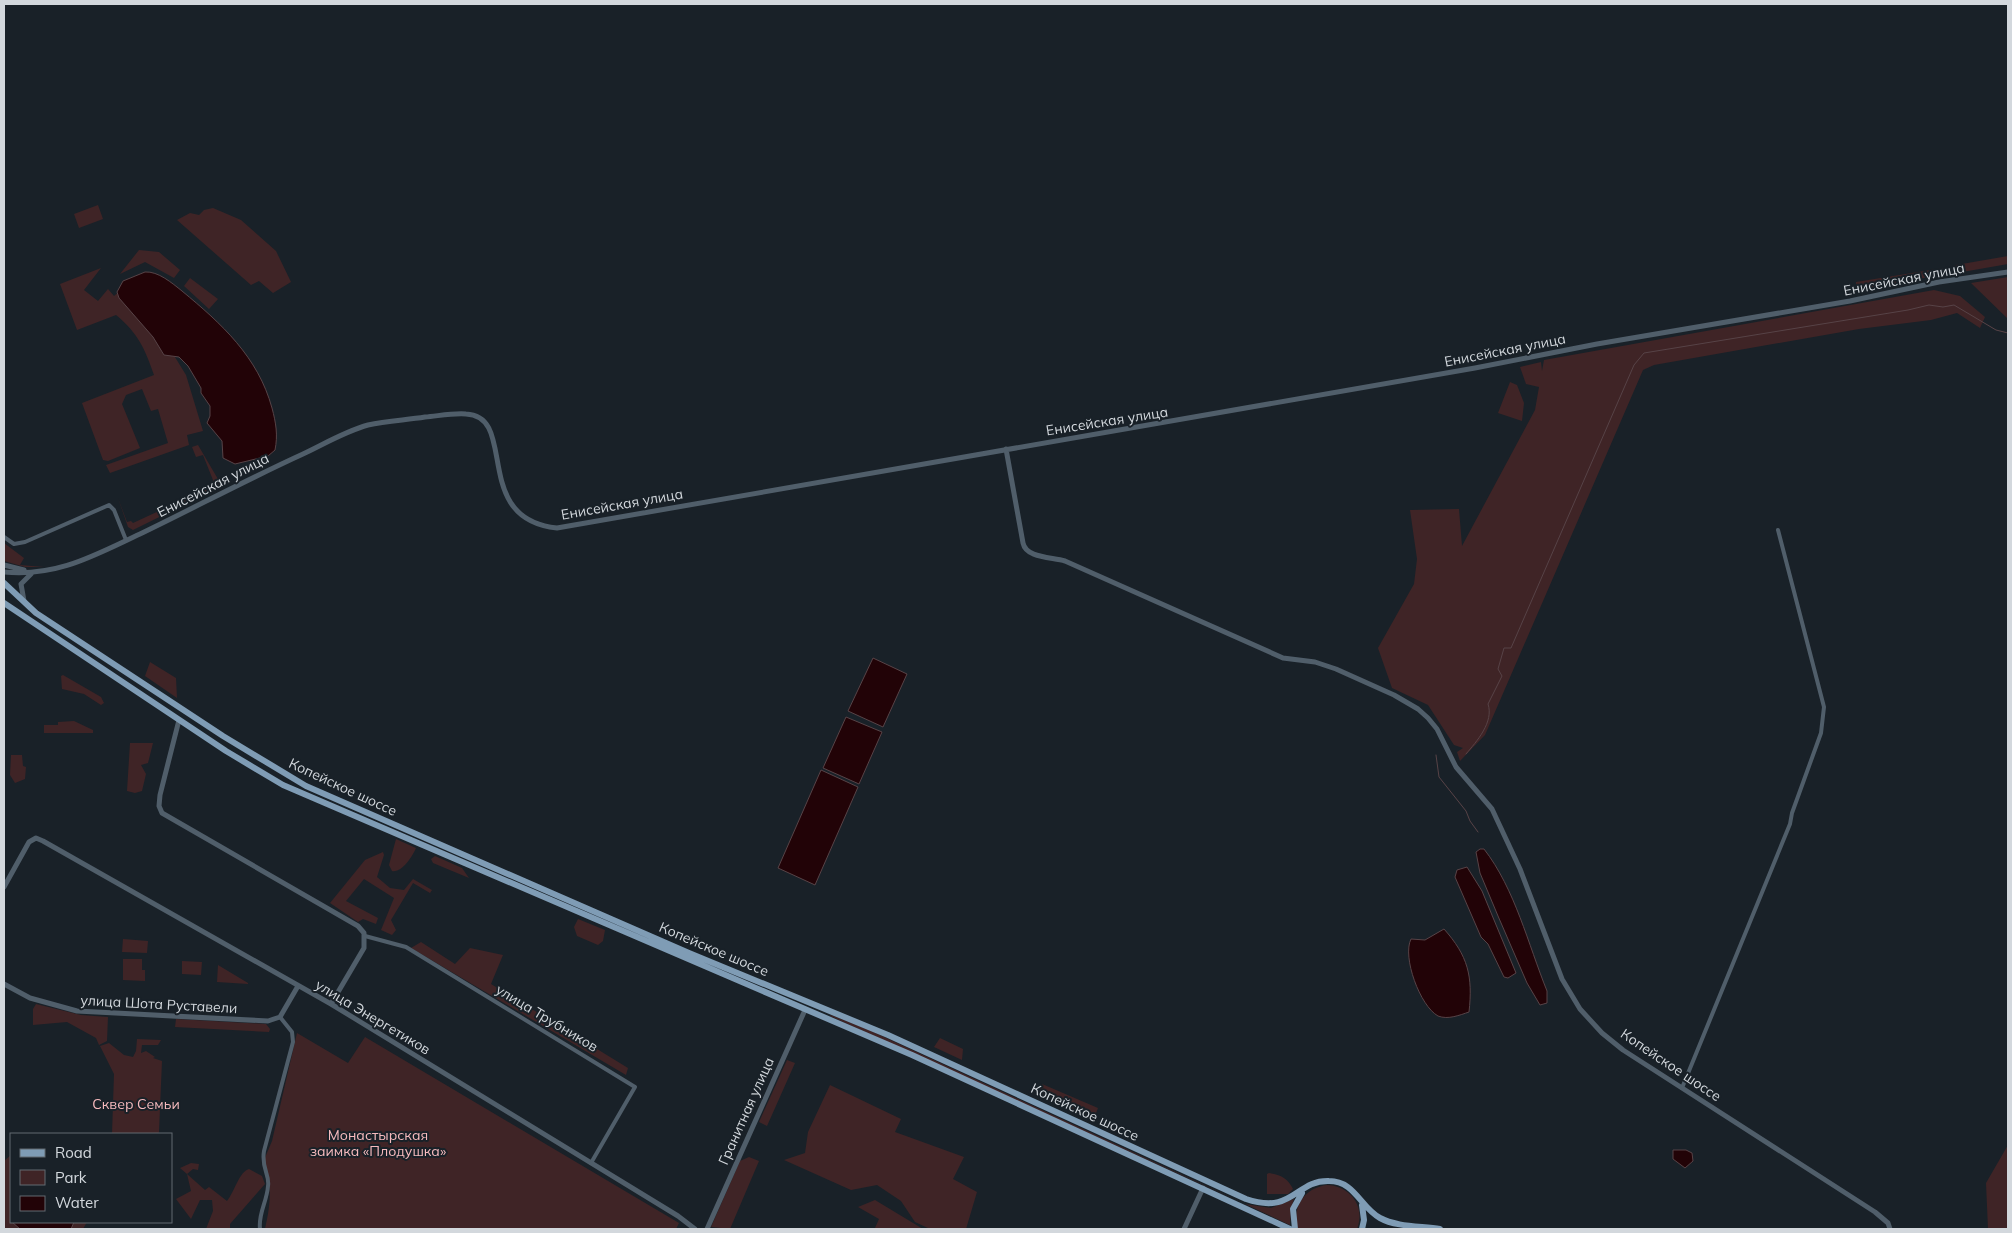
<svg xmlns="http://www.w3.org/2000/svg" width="2012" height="1233" font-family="Mulish,sans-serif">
	<rect width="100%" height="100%" fill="#192128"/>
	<path fill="#3f2426" d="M 98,205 L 103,219 L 79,228 L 74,214 Z
		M 213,208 L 241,220 L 276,251 L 291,282 L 273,293 L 259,281 L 251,285 L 177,220 L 190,213 L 199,215 L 204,210 Z
		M 139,250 L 159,252 L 180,270 L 174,278 L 145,262 L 120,274 Z
		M 2008,256 L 2008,264 L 1951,274 L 1956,265 Z
		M 101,268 L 84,290 L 98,301 L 108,289 L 114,296 L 122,289 L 151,318 L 186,375 L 203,431 L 187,435 L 189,445 L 110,473 L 106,465 L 168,443 L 158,409 L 151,411 L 142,389 L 126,395 L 122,404 L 140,448 L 108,461 L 103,460 L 82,403 L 154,375 C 145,349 138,333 116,315 L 77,330 L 60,284 Z
		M 1943,268 L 1941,275 L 1856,290 L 1856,282 Z
		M 2008,277 L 2008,319 L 1971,283 Z
		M 190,278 L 218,299 L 209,309 L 184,286 Z
		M 1934,290 L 1960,296 L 1985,317 L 1980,328 L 1957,313 L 1931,320 L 1859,329 L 1654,365 L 1643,370 L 1485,735 L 1460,761 L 1457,752 L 1463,748 L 1454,745 L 1428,705 L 1392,688 L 1378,648 L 1414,584 L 1417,559 L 1410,510 L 1459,509 L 1462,546 L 1535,410 L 1539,387 L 1526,384 L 1520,367 L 1541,362 L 1542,371 L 1544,360 Z
		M 1510,382 L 1517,385 L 1524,403 L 1522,421 L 1498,413 Z
		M 198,445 L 222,486 L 133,530 L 128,527 L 118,498 L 127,522 L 131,521 L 133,523 L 215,485 L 203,455 L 196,457 L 192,447 Z
		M 4,543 L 24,558 L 20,565 L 44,567 L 25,567 L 4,561 Z
		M 150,662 L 176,678 L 177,698 L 145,676 Z
		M 63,675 L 101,697 L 104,703 L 101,705 L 84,694 L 62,689 L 61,676 Z
		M 74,721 L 93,730 L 93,733 L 44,733 L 44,725 L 58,725 L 58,722 Z
		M 130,743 L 153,743 L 148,763 L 141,765 L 146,774 L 142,791 L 135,793 L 127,791 Z
		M 11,755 L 22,755 L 23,766 L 26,767 L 25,779 L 15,783 L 10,775 Z
		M 396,839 L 416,848 C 412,857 402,873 392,871 L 389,865 Z
		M 383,852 L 384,855 L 377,877 L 390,888 L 404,890 L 413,879 L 432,890 L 430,893 L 413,883 L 391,920 L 396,930 L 392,935 L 381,930 L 394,898 L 364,879 L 346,901 L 378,918 L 376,924 L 363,919 L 358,922 L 330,903 L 365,860 Z
		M 435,856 L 462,868 L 469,878 L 433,863 L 431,859 Z
		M 578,919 L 605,930 L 603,941 L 598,945 L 577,936 L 574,927 Z
		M 123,939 L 148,941 L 147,953 L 122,952 Z
		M 421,942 L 455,964 L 470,948 L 503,955 L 491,984 L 628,1068 L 626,1075 L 411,948 Z
		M 123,959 L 142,959 L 142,970 L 145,970 L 145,981 L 123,980 Z
		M 182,961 L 202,962 L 201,975 L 182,974 Z
		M 218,965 L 248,983 L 248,984 L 217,982 Z
		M 36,1004 L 81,1015 L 108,1017 L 107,1041 L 99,1045 L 96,1038 L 67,1022 L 33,1025 L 33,1009 Z
		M 831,1015 L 869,1030 L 1243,1203 L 830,1016 Z
		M 176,1019 L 266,1024 L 270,1029 L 269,1032 L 175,1027 Z
		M 297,1033 L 348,1063 L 365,1037 L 679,1223 L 676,1229 L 265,1229 C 271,1202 272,1187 264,1160 L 272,1141 Z
		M 940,1038 L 963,1049 L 962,1060 L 934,1047 Z
		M 137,1039 L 161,1040 L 158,1045 L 142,1045 L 141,1053 L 146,1051 L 155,1057 L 153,1058 L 162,1061 L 159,1132 L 158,1134 L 112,1134 L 114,1074 L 100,1046 L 109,1043 L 124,1055 L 133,1057 L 136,1051 Z
		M 787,1060 L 795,1063 L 767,1126 L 759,1122 Z
		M 1042,1084 L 1098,1108 L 1093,1121 L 1038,1095 Z
		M 830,1085 L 901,1119 L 895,1132 L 964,1157 L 953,1179 L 977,1192 L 966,1229 L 930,1229 L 915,1222 L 901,1201 L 877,1185 L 851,1190 L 784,1160 L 805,1153 L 808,1132 Z
		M 2008,1145 L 2008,1229 L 1988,1229 L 1986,1183 Z
		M 11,1155 L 11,1222 L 87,1222 L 83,1229 L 4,1228 L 4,1161 Z
		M 749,1157 L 759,1161 L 730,1229 L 711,1227 L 740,1161 Z
		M 191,1163 L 199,1164 L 198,1170 L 193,1169 L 187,1174 L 205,1190 L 209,1187 L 227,1201 C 235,1191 239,1172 249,1169 L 262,1176 L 265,1184 L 230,1224 L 230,1229 L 206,1229 L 213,1211 L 212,1200 L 200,1200 L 191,1219 L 176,1199 L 191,1191 L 187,1174 L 180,1168 Z
		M 1269,1173 C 1281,1175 1288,1178 1293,1189 L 1288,1194 L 1267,1194 L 1267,1174 Z
		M 1327,1185 C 1350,1186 1366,1206 1357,1229 L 1298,1229 C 1291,1208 1304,1188 1327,1185 Z
		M 1294,1199 L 1291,1208 L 1290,1225 L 1245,1204 L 1271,1208 Z
		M 875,1200 L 923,1229 L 864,1229 L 875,1228 L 879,1219 L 858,1207 Z"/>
	<path fill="#220307" stroke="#574347" d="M 145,272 C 158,271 172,283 182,291 C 222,324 258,357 272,408 C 276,423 278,435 275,450 L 268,456 L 235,464 L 223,458 L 222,441 L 207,423 L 210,416 L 210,406 L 201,393 L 201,388 L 188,366 L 179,357 L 164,355 L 153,337 L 119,298 L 117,292 L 123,281 Z
		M 873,658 L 907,674 L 883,727 L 848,711 Z
		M 846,717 L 882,732 L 859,784 L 823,768 Z
		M 821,770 L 858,787 L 815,885 L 778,868 Z
		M 1480,849 L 1484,849 C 1515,889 1528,944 1547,991 L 1547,1003 L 1540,1005 L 1527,983 L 1498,916 L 1480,873 L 1476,852 Z
		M 1467,867 L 1482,891 L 1516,973 L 1508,978 L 1504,977 L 1488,944 L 1481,937 L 1455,877 L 1457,870 Z
		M 1444,929 C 1468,956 1473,976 1469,1012 C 1460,1015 1448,1020 1438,1016 C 1420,1006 1402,957 1411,939 L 1425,940 Z
		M 1673,1150 L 1686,1150 L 1692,1153 L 1693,1161 L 1685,1168 L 1673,1159 Z
		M 12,1222 L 74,1222 L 71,1229 L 20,1229 Z"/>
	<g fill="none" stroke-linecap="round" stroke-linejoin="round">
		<path stroke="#574347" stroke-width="1" d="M 1466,754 C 1477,741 1494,722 1488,704 L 1502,676 L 1498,669 L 1504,648 L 1511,648 L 1634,365 L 1644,353 L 1908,310 L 1929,305 L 1943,307 L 1954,305 L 1996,330 L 2008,333
			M 1436,755 L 1439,777 L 1466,811 L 1470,821 L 1478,832"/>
		<path stroke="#505e6a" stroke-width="4" d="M 4,537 L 14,544 L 25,542 L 109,505 L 114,510 L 126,540
			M 365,936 L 406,947 L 635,1087 L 591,1163
			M 1682,1088 L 1790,824 L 1792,813 L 1821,733 L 1824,707 L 1778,530
			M 260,1229 C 258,1213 267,1202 268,1186 C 270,1175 261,1168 264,1151 L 293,1042 L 292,1032 L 280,1017"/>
		<path stroke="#505e6a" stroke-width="5" d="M 1006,449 L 1023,543 C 1026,558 1051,557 1065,561 L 1283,658 L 1315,662 L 1336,669 L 1394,695 L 1418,709 L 1428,718 L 1437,729 L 1456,767 L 1492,809 L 1520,869 L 1562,979 L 1580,1009 L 1602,1033 L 1623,1050 L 1875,1212 L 1888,1223 L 1890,1229
			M 4,565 L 24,570
			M 4,572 C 57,577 93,556 140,534 C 194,508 248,479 303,454 C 324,444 346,431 368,425 C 387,421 406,420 425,417 C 438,416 452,413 466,414 C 519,416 470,519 557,528 L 1475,368 L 1597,344 L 1850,301 L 1939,282 L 2008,272
			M 24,601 L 21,584 L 31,574
			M 179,720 L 160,795 L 159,806 L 162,813 L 358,926 L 364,933 L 364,948 L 331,1004
			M 4,887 L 29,842 L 36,838 L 43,841 L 331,1004 L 678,1216 L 695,1229
			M 4,984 L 30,998 L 77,1011 L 268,1021 L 280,1017 L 298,986
			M 707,1229 L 805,1010
			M 1184,1229 L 1203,1188"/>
		<path stroke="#7f9cb5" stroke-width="6" d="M 4,583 L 36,613 L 223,736 L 306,786 L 689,953 L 888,1035 L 1246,1199 C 1294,1215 1295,1180 1329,1181 C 1355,1181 1360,1207 1380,1218 C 1396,1227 1422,1226 1440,1229
			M 4,603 L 226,751 L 283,785 L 912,1055 L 1290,1229
			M 1295,1229 L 1293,1209 L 1302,1193
			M 1362,1229 L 1364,1220 L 1362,1205"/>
	</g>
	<g text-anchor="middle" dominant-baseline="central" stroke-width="4" stroke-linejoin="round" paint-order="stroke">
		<g font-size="14" fill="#d3d8dd" stroke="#192128">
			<text transform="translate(1904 279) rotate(-11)">Енисейская улица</text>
			<text transform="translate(1505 350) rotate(-11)">Енисейская улица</text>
			<text transform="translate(1107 421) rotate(-9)">Енисейская улица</text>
			<text transform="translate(213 485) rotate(-27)">Енисейская улица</text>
			<text transform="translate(622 504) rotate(-10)">Енисейская улица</text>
			<text transform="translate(343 787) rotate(25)">Копейское шоссе</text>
			<text transform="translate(714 949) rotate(23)">Копейское шоссе</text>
			<text transform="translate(159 1004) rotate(3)">улица Шота Руставели</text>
			<text transform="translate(373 1017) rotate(31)">улица Энергетиков</text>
			<text transform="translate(547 1018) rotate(31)">улица Трубников</text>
			<text transform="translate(1671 1065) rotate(34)">Копейское шоссе</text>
			<text transform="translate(746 1111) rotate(-66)">Гранитная улица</text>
			<text transform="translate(1085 1112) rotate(25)">Копейское шоссе</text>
		</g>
		<g font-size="14" fill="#f6babd" stroke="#192128">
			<text x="136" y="1104">Сквер Семьи</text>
			<text x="378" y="1135">Монастырская<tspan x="378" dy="16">заимка «Плодушка»</tspan></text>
		</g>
	</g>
	<rect width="2012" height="1233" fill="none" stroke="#d3d8dd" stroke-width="10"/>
	<rect x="10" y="1133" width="162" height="90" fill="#192128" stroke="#636a70"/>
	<rect x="20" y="1149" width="25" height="8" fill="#7f9cb5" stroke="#636a70"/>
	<text x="55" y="1158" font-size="15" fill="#d3d8dd">Road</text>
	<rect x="20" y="1170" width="25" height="15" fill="#3f2426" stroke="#636a70"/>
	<text x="55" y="1183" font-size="15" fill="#d3d8dd">Park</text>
	<rect x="20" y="1196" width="25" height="15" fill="#220307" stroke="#636a70"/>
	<text x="55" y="1208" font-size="15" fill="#d3d8dd">Water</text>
</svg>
